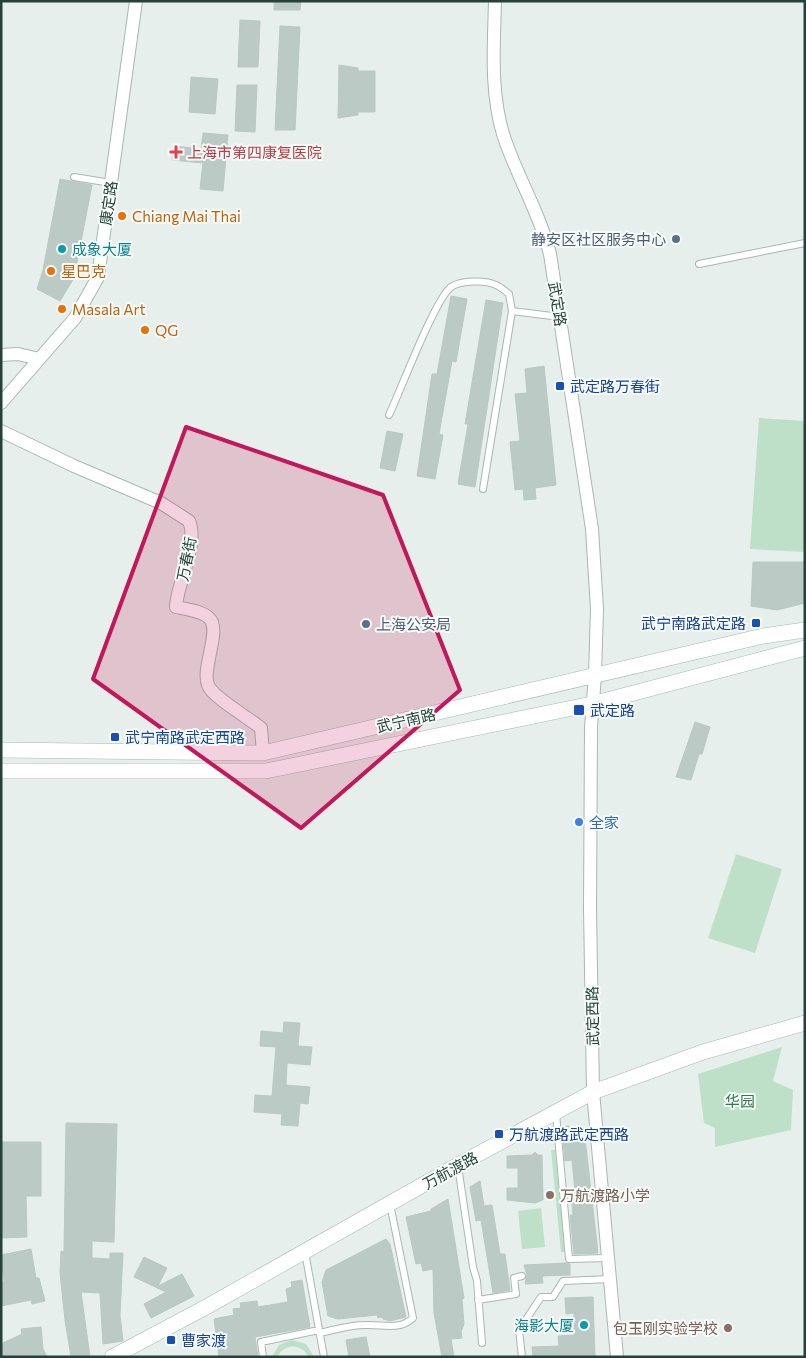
<svg xmlns="http://www.w3.org/2000/svg" width="806" height="1358" font-family="Commissioner,'Noto Sans SC',sans-serif">
	<rect width="100%" height="100%" fill="#e6efeb"/>
	<path fill="#bfe0c8" d="M 759,418 L 805,421 L 805,552 L 750,549 Z
		M 736,854 L 782,869 L 755,953 L 708,938 Z
		M 782,1047 L 773,1081 L 793,1090 L 791,1130 L 715,1147 L 715,1128 L 704,1123 L 698,1074 Z
		M 551,1150 L 555,1150 L 565,1252 L 561,1252 Z
		M 541,1208 L 545,1247 L 522,1249 L 518,1211 Z
		M 292,1340 L 306,1344 L 314,1357 L 309,1357 C 301,1343 285,1343 277,1357 L 272,1357 L 279,1345 Z"/>
	<path fill="#bbcac4" stroke="#b8c9c2" d="M 274,1 L 301,1 L 300,10 L 274,10 Z
		M 240,20 L 260,21 L 258,67 L 238,67 Z
		M 280,26 L 300,27 L 295,130 L 275,130 Z
		M 339,65 L 358,68 L 358,71 L 375,71 L 375,112 L 358,112 L 358,115 L 338,118 Z
		M 191,77 L 218,79 L 215,114 L 189,112 Z
		M 237,85 L 257,85 L 255,132 L 235,131 Z
		M 203,133 L 228,135 L 223,191 L 200,189 L 203,163 L 172,160 L 174,146 L 201,149 Z
		M 60,179 L 92,185 L 74,278 L 60,301 L 37,289 L 43,270 Z
		M 451,296 L 467,299 L 456,362 L 452,361 L 439,434 L 443,435 L 435,479 L 417,476 L 432,374 L 437,374 Z
		M 486,300 L 503,303 L 475,487 L 458,484 L 468,424 L 465,424 Z
		M 544,366 L 556,485 L 535,488 L 536,499 L 524,500 L 523,489 L 515,490 L 510,442 L 520,441 L 515,394 L 527,393 L 525,369 Z
		M 387,431 L 403,434 L 395,471 L 380,468 Z
		M 753,562 L 805,562 L 805,603 L 777,610 L 751,606 Z
		M 695,722 L 710,727 L 702,754 L 699,754 L 691,780 L 676,777 Z
		M 284,1022 L 300,1023 L 298,1046 L 312,1047 L 310,1065 L 287,1063 L 286,1085 L 310,1087 L 308,1104 L 300,1103 L 298,1126 L 281,1125 L 282,1114 L 254,1112 L 255,1095 L 272,1096 L 276,1047 L 260,1046 L 261,1031 L 283,1033 Z
		M 66,1123 L 117,1124 L 114,1242 L 92,1241 L 92,1258 L 110,1259 L 110,1253 L 123,1253 L 120,1315 L 123,1341 L 103,1344 L 100,1293 L 81,1292 L 90,1357 L 71,1357 L 65,1320 L 60,1273 L 61,1251 L 64,1252 Z
		M 568,1126 L 578,1130 L 580,1139 L 585,1138 L 598,1253 L 574,1254 L 570,1215 L 573,1215 L 571,1192 L 575,1191 L 572,1160 L 565,1161 L 562,1127 Z
		M 1,1142 L 41,1142 L 41,1196 L 26,1196 L 27,1237 L 1,1238 Z
		M 535,1152 L 538,1155 L 542,1155 L 543,1200 L 535,1203 L 507,1200 L 507,1188 L 518,1188 L 518,1168 L 507,1168 L 507,1156 L 532,1155 Z
		M 480,1181 L 484,1206 L 492,1205 L 500,1254 L 505,1254 L 510,1290 L 493,1293 L 481,1220 L 476,1221 L 470,1187 Z
		M 448,1199 L 464,1298 L 462,1300 L 464,1324 L 461,1332 L 462,1338 L 451,1339 L 454,1357 L 442,1357 L 434,1313 L 433,1269 L 423,1271 L 421,1263 L 416,1264 L 406,1217 L 431,1211 L 431,1209 Z
		M 386,1239 L 390,1244 L 406,1317 L 390,1321 L 383,1319 L 382,1317 L 378,1318 L 377,1315 L 338,1319 L 328,1316 L 322,1282 L 326,1270 Z
		M 31,1249 L 36,1278 L 39,1278 L 45,1301 L 32,1304 L 31,1300 L 1,1306 L 1,1283 L 4,1282 L 1,1255 Z
		M 144,1257 L 167,1268 L 158,1286 L 182,1274 L 194,1296 L 151,1318 L 144,1304 L 166,1292 L 134,1277 Z
		M 566,1263 L 570,1264 L 570,1275 L 542,1276 L 543,1283 L 525,1284 L 527,1275 L 524,1265 Z
		M 302,1280 L 310,1327 L 255,1337 L 258,1357 L 219,1357 L 214,1319 L 234,1315 L 233,1309 L 241,1308 L 240,1303 L 257,1301 L 258,1307 L 288,1302 L 286,1289 L 292,1287 L 291,1282 Z
		M 593,1297 L 595,1357 L 533,1357 L 532,1347 L 559,1346 L 558,1336 L 574,1335 L 574,1313 L 566,1314 L 565,1298 Z
		M 41,1327 L 43,1349 L 47,1357 L 1,1357 L 1,1344 L 22,1334 L 21,1329 Z
		M 366,1337 L 370,1357 L 349,1357 L 346,1340 Z"/>
	<g fill="none" stroke-linecap="round" stroke-linejoin="round">
		<g stroke="#a8b8b2" stroke-width="8">
			<path id="service" d="M 74,177 L 111,183
				M 699,264 L 805,243
				M 512,311 L 560,317
				M 389,415 C 400,392 435,299 451,287 C 461,280 486,280 496,285 C 501,287 505,291 509,294 L 512,311 L 483,489
				M 556,1114 L 569,1259 L 608,1258
				M 458,1166 L 473,1267 L 477,1281 L 482,1343
				M 305,1252 L 324,1357
				M 478,1300 L 516,1294 L 514,1278 L 522,1276
				M 319,1333 C 334,1330 350,1325 365,1325 C 383,1324 399,1331 413,1318 L 390,1204
				M 263,1357 L 261,1342 L 319,1330
				M 522,1357 L 519,1330 L 541,1297 L 553,1297 L 563,1281 L 611,1279"/>
		</g>
		<g stroke="#a8b8b2" stroke-width="14">
			<path id="minor" d="M 495,1 C 494,46 490,90 503,134 C 516,175 539,211 550,254 L 592,529 L 597,609 L 595,675 L 591,727 L 590,909 L 593,1092 L 617,1357
				M 1,355 L 18,354 L 39,359
				M 1,403 L 75,318 L 98,277 L 136,1
				M 1,431 L 74,466 L 161,503 L 189,521 C 199,544 177,583 176,607 C 186,609 202,611 209,618 C 222,629 201,669 208,685 C 212,697 249,718 261,728 L 263,753"/>
		</g>
		<g stroke="#a8b8b2" stroke-width="16">
			<path id="tertiary" d="M 112,1357 L 208,1306 L 458,1165 L 593,1092 L 703,1052 L 805,1023"/>
		</g>
		<g stroke="#a4bbb3" stroke-width="16">
			<path id="secondary" d="M 1,750 L 263,753 L 763,636 L 805,630
				M 1,771 L 266,771 L 592,704 L 805,648"/>
		</g>
		<use href="#service" stroke="#fff" stroke-width="6"/>
		<use href="#minor" stroke="#fff" stroke-width="12"/>
		<use href="#tertiary" stroke="#fff" stroke-width="15"/>
		<use href="#secondary" stroke="#fff" stroke-width="15"/>
	</g>
	<path fill="#c2185b" fill-opacity="0.2" stroke="#c2185b" stroke-width="4" stroke-linejoin="round" d="M 186,427 L 383,495 L 460,690 L 301,828 L 93,679 Z"/>
	<path fill="#e0444e" stroke="#f7fbf9" stroke-width="2" d="M173.5 144.5h5v5h5v5h-5v5h-5v-5h-5v-5h5z"/>
	<g fill="#e8710a" stroke="#f7fbf9" stroke-width="2">
		<circle cx="122" cy="216" r="5"/>
		<circle cx="51" cy="271" r="5"/>
		<circle cx="62" cy="309" r="5"/>
		<circle cx="145" cy="330" r="5"/>
	</g>
	<g fill="#5c6f8a" stroke="#f7fbf9" stroke-width="2">
		<circle cx="676" cy="239" r="5"/>
		<circle cx="366" cy="624" r="5"/>
	</g>
	<g fill="#0f9aa8" stroke="#f7fbf9" stroke-width="2">
		<circle cx="62" cy="249" r="5"/>
		<circle cx="584" cy="1325" r="5"/>
	</g>
	<g fill="#1a4fb4" stroke="#f7fbf9" stroke-width="2">
		<rect x="555" y="381" width="10" height="10" rx="2.5"/>
		<rect x="751" y="618" width="10" height="10" rx="2.5"/>
		<rect x="573" y="704" width="12" height="12" rx="2.5"/>
		<rect x="110" y="732" width="10" height="10" rx="2.5"/>
		<rect x="494" y="1129" width="10" height="10" rx="2.5"/>
		<rect x="166" y="1335" width="10" height="10" rx="2.5"/>
	</g>
	<circle fill="#3f7fe0" stroke="#f7fbf9" stroke-width="2" cx="579" cy="822" r="5"/>
	<g fill="#8d6e63" stroke="#f7fbf9" stroke-width="2">
		<circle cx="550" cy="1195" r="5"/>
		<circle cx="728" cy="1328" r="5"/>
	</g>
	<g text-anchor="middle" dominant-baseline="central" stroke-width="4" stroke-linejoin="round" paint-order="stroke">
		<g font-size="15" fill="#be3a42" stroke="#f7fbf9" text-anchor="start">
			<text x="187" y="152">上海市第四康复医院</text>
		</g>
		<g font-size="15" fill="#24423a" stroke="#f7fbf9">
			<text transform="translate(108 203) rotate(-82)">康定路</text>
			<text transform="translate(558 304) rotate(81)">武定路</text>
			<text transform="translate(186 559) rotate(-79)">万春街</text>
			<text transform="translate(406 720) rotate(-13)">武宁南路</text>
			<text transform="translate(592 1016) rotate(-91)">武定西路</text>
			<text transform="translate(450 1170) rotate(-29)">万航渡路</text>
		</g>
		<g font-size="15" fill="#c56008" stroke="#f7fbf9" text-anchor="start">
			<text x="132" y="216">Chiang Mai Thai</text>
			<text x="61" y="271">星巴克</text>
			<text x="72" y="309">Masala Art</text>
			<text x="155" y="330">QG</text>
		</g>
		<g font-size="15" fill="#4e5e75" stroke="#f7fbf9" text-anchor="end">
			<text x="666" y="239">静安区社区服务中心</text>
			<text x="376" y="624" text-anchor="start">上海公安局</text>
		</g>
		<g font-size="15" fill="#0d838f" stroke="#f7fbf9" text-anchor="start">
			<text x="72" y="249">成象大厦</text>
			<text x="574" y="1325" text-anchor="end">海影大厦</text>
		</g>
		<g font-size="15" fill="#164399" stroke="#f7fbf9" text-anchor="start">
			<text x="570" y="386">武定路万春街</text>
			<text x="746" y="623" text-anchor="end">武宁南路武定路</text>
			<text x="590" y="710">武定路</text>
			<text x="125" y="737">武宁南路武定西路</text>
			<text x="509" y="1134">万航渡路武定西路</text>
			<text x="181" y="1340">曹家渡</text>
		</g>
		<g font-size="15" fill="#366cbe" stroke="#f7fbf9" text-anchor="start">
			<text x="589" y="822">全家</text>
		</g>
		<g font-size="15" fill="#2d7a4b" stroke="#f7fbf9">
			<text x="740" y="1101">华园</text>
		</g>
		<g font-size="15" fill="#785e54" stroke="#f7fbf9" text-anchor="start">
			<text x="560" y="1195">万航渡路小学</text>
			<text x="718" y="1328" text-anchor="end">包玉刚实验学校</text>
		</g>
	</g>
	<rect width="806" height="1358" fill="none" stroke="#24423a" stroke-width="5"/>
</svg>
